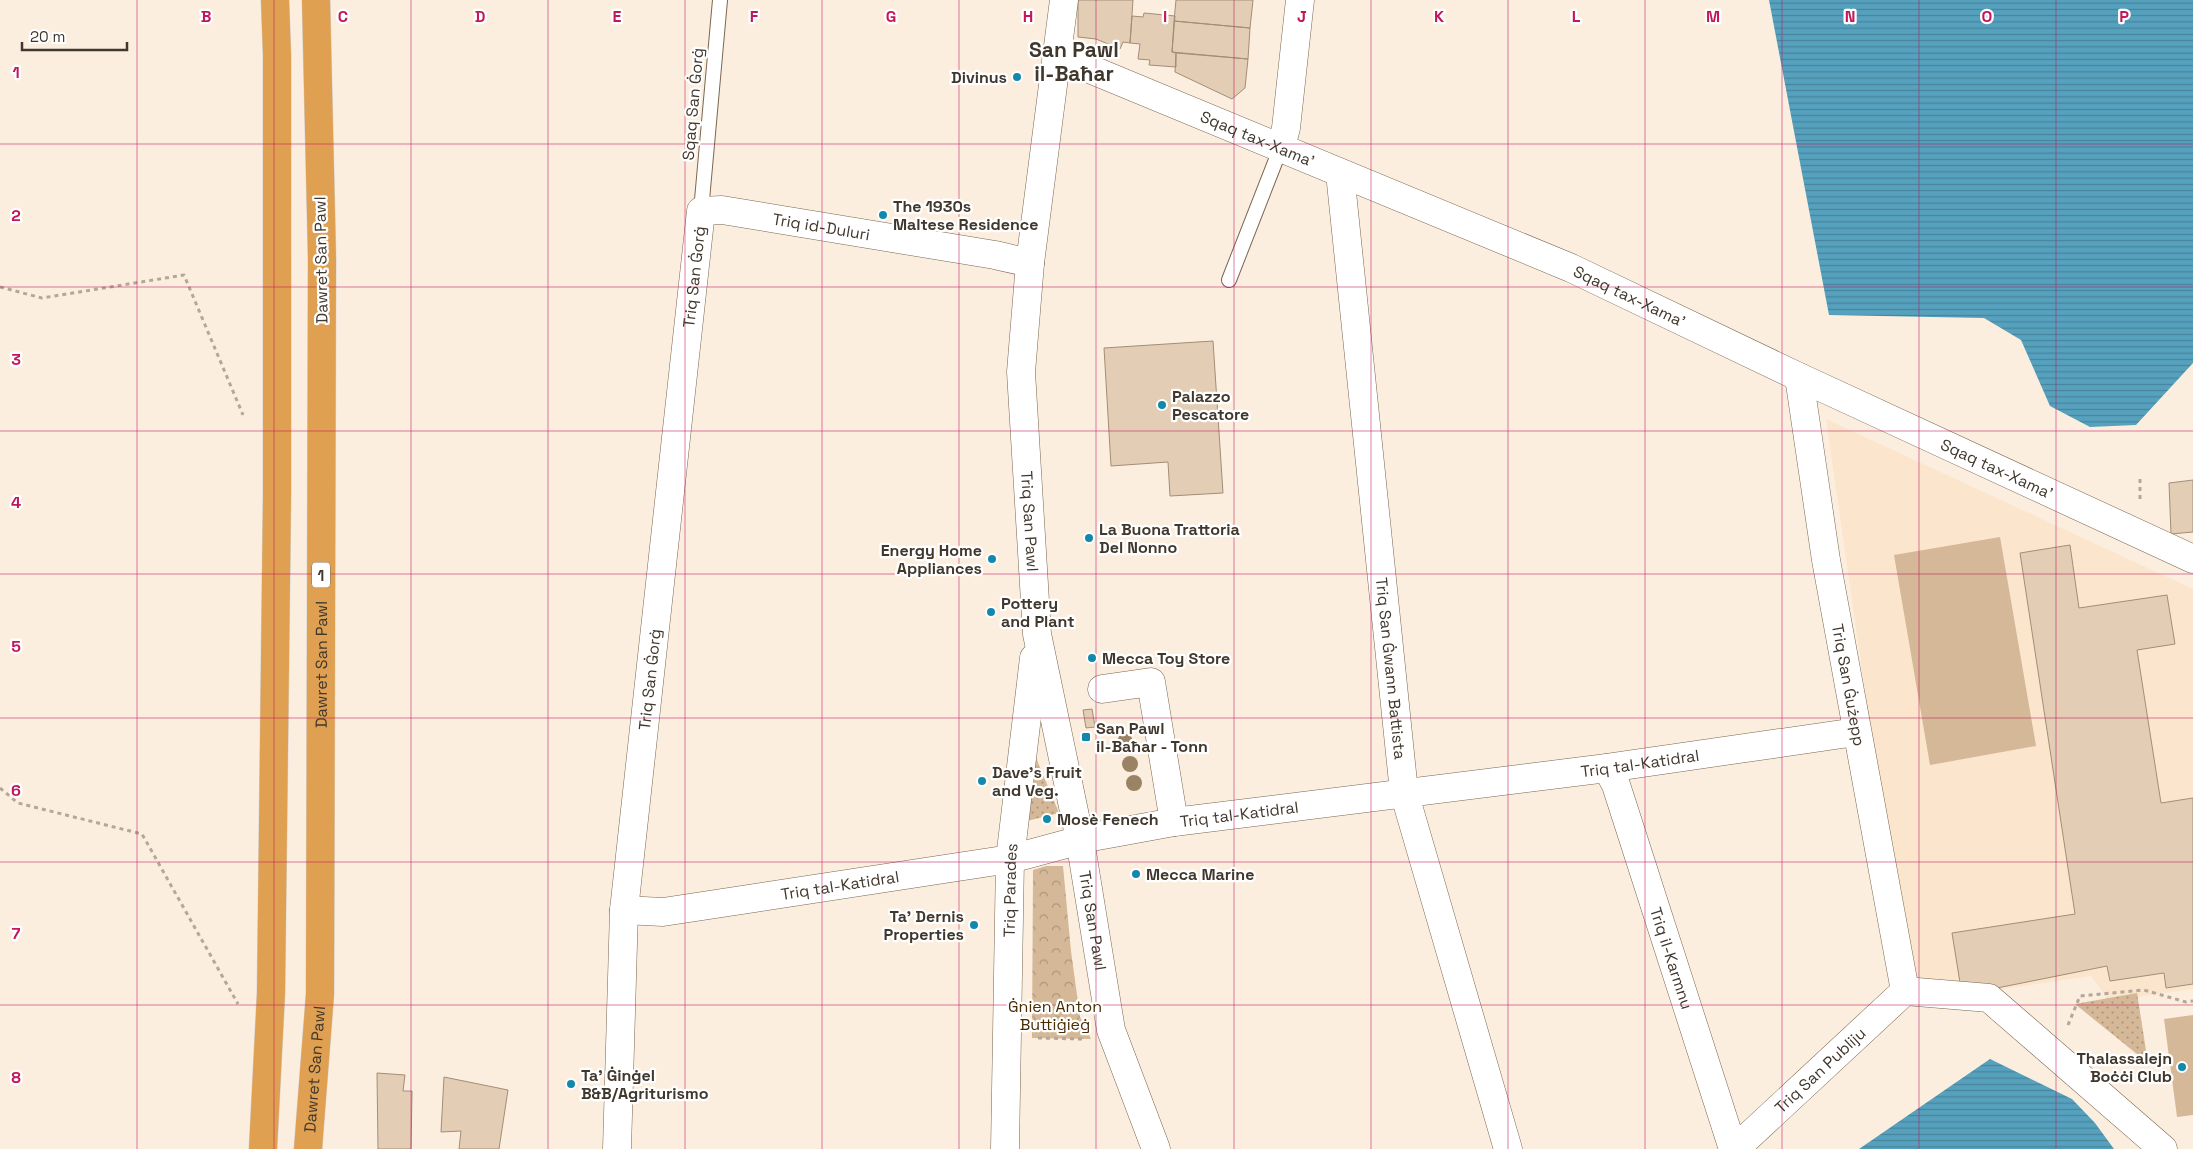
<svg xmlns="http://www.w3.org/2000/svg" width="2193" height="1149" font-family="'Space Grotesk',sans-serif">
	<defs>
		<pattern id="grass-dots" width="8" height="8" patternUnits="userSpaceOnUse" patternTransform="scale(1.25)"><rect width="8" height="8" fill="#d4b897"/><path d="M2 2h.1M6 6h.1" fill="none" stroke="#ad967c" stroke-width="1.8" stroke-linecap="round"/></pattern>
		<pattern id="park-crowns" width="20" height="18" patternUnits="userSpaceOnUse" patternTransform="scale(1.25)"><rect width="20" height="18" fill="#d4b897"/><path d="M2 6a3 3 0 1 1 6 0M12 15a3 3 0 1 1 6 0" fill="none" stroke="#ad967c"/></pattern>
		<pattern id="water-rules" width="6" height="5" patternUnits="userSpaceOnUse" patternTransform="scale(1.25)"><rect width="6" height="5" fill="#55a1be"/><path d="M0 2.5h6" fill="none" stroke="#48849b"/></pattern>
	</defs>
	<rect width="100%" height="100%" fill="#fceedf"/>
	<path fill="#fbe5cc" d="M 1826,419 L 2193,589 L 2193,989 L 2109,1001 L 2091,976 L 1910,1003 Z"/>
	<path fill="url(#grass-dots)" d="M 1032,748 L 1059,813 L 1027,821 Z
		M 2137,993 L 2148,1063 L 2075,1004 Z"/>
	<path fill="url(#park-crowns)" d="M 1046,866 L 1063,866 L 1071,951 L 1080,1017 L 1091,1039 L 1032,1038 L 1033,870 Z"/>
	<path fill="#d4b897" d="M 2000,537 L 2036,746 L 1930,765 L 1894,555 Z
		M 2193,1015 L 2193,1115 L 2177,1117 L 2164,1019 Z"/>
	<path fill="url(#water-rules)" d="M 1769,0 L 2193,0 L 2193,363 L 2136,425 L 2090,427 L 2050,406 L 2021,340 L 1984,318 L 1829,315 Z
		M 1990,1059 L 2072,1099 L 2095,1123 L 2114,1149 L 1859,1149 Z"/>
	<path fill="#e3cdb5" stroke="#a28e77" d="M 1078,0 L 1133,0 L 1130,43 L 1123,42 L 1120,49 L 1096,39 L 1078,37 Z
		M 1176,0 L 1253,0 L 1250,28 L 1174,21 Z
		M 1144,13 L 1175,16 L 1172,52 L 1176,53 L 1176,67 L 1149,65 L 1150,60 L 1138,59 L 1140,44 L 1130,43 L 1132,16 L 1143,17 Z
		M 1174,21 L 1250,28 L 1248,59 L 1172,52 Z
		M 1176,53 L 1248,59 L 1245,88 L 1232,99 L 1175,72 Z
		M 1213,341 L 1223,493 L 1170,496 L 1168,462 L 1111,466 L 1104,348 Z
		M 2193,480 L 2193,532 L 2171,534 L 2169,483 Z
		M 2070,545 L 2079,608 L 2167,595 L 2175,644 L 2137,650 L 2161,803 L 2193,798 L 2193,984 L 2166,988 L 2164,973 L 2110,981 L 2107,966 L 1962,995 L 1952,933 L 2075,914 L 2020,553 Z
		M 1092,709 L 1095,727 L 1086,728 L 1083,710 Z
		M 377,1073 L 405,1075 L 403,1091 L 412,1091 L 411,1149 L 378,1149 Z
		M 444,1077 L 508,1090 L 499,1149 L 459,1149 L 461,1131 L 441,1132 Z"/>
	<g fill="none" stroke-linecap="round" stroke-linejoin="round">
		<g stroke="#796650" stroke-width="16">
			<path id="lane" d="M 701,211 L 720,0
				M 1229,280 L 1281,147"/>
		</g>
		<g stroke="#796650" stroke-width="29">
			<g id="street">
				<path id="s1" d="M 1056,55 L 1571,268 L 1799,377 L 2193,559"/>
				<path d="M 1281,147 L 1286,128 L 1300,0"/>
				<path id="s2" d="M 1340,173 L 1404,792 L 1508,1149"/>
				<path id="s3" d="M 1799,377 L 1826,560 L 1905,991"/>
				<path d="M 1102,689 L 1151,682 L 1174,822"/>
				<path id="s4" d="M 1607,768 L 1616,785 L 1733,1149"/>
				<path id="s5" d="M 624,910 L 663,912 L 1010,859 L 1092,837 L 1174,822 L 1607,768 L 1856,732"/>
				<path d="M 1905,991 L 1989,998 L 2163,1149"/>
				<path id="s6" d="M 617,1149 L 624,910 L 701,211 L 722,210 L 995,255 L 1030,263"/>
				<path id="s7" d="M 1735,1149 L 1905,991"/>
			</g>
		</g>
		<g stroke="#796650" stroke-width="29">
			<g id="secondary">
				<path id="s8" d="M 1064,0 L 1030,263 L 1021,372 L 1037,634 L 1080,840 L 1111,1030 L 1156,1149"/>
				<path id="s9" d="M 1005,1149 L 1010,859 L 1034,658"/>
			</g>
		</g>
		<g stroke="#d5d3d1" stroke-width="29">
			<g id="highway">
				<path d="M 263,1149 L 271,993 L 277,496 L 277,55 L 275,0"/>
				<path id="s10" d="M 308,1149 L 320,994 L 322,258 L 316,0"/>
			</g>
		</g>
		<path stroke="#b3a79a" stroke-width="3" stroke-dasharray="4 4" stroke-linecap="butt" d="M 0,287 L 42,298 L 184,275 L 243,415
			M 2140,479 L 2140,501
			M 0,788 L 18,803 L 142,834 L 238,1004
			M 2068,1025 L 2080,996 L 2144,990 L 2186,1002 L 2193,1001
			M 1038,1038 L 1082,1039"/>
		<use href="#lane" stroke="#fff" stroke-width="14"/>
		<use href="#street" stroke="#fff" stroke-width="28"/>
		<use href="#secondary" stroke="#fff" stroke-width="28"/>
		<use href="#highway" stroke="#dfa051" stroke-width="28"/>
	</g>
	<g fill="#9a8364">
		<circle cx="1125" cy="742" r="8"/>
		<circle cx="1130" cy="764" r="8"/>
		<circle cx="1134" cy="783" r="8"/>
	</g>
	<path fill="none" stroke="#c2185b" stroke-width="1" stroke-opacity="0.55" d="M 137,0 L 137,1149M 274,0 L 274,1149M 411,0 L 411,1149M 548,0 L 548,1149M 685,0 L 685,1149M 822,0 L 822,1149M 959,0 L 959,1149M 1096,0 L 1096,1149M 1234,0 L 1234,1149M 1371,0 L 1371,1149M 1508,0 L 1508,1149M 1645,0 L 1645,1149M 1782,0 L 1782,1149M 1919,0 L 1919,1149M 2056,0 L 2056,1149M 0,144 L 2193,144M 0,287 L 2193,287M 0,431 L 2193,431M 0,574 L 2193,574M 0,718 L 2193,718M 0,862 L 2193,862M 0,1005 L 2193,1005"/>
	<g fill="#1288ad" stroke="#fff" stroke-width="2">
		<circle cx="1017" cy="77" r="5"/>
		<circle cx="883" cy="215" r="5"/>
		<circle cx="1162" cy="405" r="5"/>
		<circle cx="1089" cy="538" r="5"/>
		<circle cx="992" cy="559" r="5"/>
		<circle cx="991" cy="612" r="5"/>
		<circle cx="1092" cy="658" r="5"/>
		<rect x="1081" y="732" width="10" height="10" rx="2.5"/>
		<circle cx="982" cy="781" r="5"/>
		<circle cx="1047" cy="819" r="5"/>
		<circle cx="1136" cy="874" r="5"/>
		<circle cx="974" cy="925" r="5"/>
		<circle cx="2182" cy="1067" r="5"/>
		<circle cx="571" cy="1084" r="5"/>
	</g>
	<g text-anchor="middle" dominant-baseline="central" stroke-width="4.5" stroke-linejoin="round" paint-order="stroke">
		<rect fill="#fff" stroke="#79736c" stroke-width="1" x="312" y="562.5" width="18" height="25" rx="4"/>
		<g font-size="15" font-weight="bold" fill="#40372d">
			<text x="321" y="575">1</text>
		</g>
		<g font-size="16" font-weight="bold" fill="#40372d" stroke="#fff" text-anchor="start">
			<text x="1007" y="77" text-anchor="end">Divinus</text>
			<text x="893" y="206">The 1930s<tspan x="893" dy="18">Maltese Residence</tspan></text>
			<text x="1172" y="396">Palazzo<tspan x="1172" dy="18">Pescatore</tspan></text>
			<text x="1099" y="529">La Buona Trattoria<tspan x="1099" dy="18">Del Nonno</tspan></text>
			<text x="982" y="550" text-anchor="end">Energy Home<tspan x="982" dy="18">Appliances</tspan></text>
			<text x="1001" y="603">Pottery<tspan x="1001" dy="18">and Plant</tspan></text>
			<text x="1102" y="658">Mecca Toy Store</text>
			<text x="1096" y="728">San Pawl<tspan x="1096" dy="18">il-Baħar - Tonn</tspan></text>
			<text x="992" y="772">Dave's Fruit<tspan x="992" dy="18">and Veg.</tspan></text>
			<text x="1057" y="819">Mosè Fenech</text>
			<text x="1146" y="874">Mecca Marine</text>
			<text x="964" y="916" text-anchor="end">Ta' Dernis<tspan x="964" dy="18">Properties</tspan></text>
			<text x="2172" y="1058" text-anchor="end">Thalassalejn<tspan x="2172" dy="18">Boċċi Club</tspan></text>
			<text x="581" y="1075">Ta' Ġinġel<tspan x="581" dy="18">B&amp;B/Agriturismo</tspan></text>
		</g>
		<g font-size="16" fill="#40372d" stroke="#fff">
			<text transform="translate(693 104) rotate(-85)">Sqaq San Ġorġ</text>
			<text stroke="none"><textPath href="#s1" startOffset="218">Sqaq tax-Xama'</textPath></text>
			<text stroke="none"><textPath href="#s6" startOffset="1064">Triq id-Duluri</textPath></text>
			<text transform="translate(321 260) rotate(-91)">Dawret San Pawl</text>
			<text stroke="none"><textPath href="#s6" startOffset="876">Triq San Ġorġ</textPath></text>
			<text stroke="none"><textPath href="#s1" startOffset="622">Sqaq tax-Xama'</textPath></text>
			<text stroke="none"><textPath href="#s1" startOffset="1028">Sqaq tax-Xama'</textPath></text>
			<text stroke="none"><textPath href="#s8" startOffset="524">Triq San Pawl</textPath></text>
			<text stroke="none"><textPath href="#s10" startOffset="485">Dawret San Pawl</textPath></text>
			<text stroke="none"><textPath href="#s2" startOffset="498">Triq San Ġwann Battista</textPath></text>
			<text stroke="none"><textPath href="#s6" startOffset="471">Triq San Ġorġ</textPath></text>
			<text stroke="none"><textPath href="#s3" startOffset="312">Triq San Ġużepp</textPath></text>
			<text stroke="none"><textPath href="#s5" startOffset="1028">Triq tal-Katidral</textPath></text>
			<text stroke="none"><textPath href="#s5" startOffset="624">Triq tal-Katidral</textPath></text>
			<text stroke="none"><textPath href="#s5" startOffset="218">Triq tal-Katidral</textPath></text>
			<text stroke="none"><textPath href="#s9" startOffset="259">Triq Parades</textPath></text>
			<text stroke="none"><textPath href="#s8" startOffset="929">Triq San Pawl</textPath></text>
			<text stroke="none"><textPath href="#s4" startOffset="201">Triq il-Karmnu</textPath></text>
			<text stroke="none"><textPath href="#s10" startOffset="80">Dawret San Pawl</textPath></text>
			<text stroke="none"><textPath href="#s7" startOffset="116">Triq San Publiju</textPath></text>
		</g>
		<g font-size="16" fill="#492b00" stroke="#fff">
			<text x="1055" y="1006">Ġnien Anton<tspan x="1055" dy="18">Buttiġieġ</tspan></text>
		</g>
		<g font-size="21" font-weight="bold" fill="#40372d" stroke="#fff">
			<text x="1074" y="49">San Pawl<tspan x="1074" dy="24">il-Baħar</tspan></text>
		</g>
	</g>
	<g font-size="16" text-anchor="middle" font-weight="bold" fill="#c2185b" stroke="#fff" stroke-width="4.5" stroke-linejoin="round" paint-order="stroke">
		<text x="206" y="22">B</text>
		<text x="343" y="22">C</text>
		<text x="480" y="22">D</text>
		<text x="617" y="22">E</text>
		<text x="754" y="22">F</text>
		<text x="891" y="22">G</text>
		<text x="1028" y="22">H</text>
		<text x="1165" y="22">I</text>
		<text x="1302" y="22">J</text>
		<text x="1439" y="22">K</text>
		<text x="1576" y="22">L</text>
		<text x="1713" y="22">M</text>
		<text x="1850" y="22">N</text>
		<text x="1987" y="22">O</text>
		<text x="2124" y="22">P</text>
		<text x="16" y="78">1</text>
		<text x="16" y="221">2</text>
		<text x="16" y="365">3</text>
		<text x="16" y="508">4</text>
		<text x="16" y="652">5</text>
		<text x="16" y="796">6</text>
		<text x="16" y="939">7</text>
		<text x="16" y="1083">8</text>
	</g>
	<path d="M22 42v8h105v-8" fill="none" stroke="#40372d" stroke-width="2.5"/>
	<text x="30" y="42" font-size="15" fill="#40372d" stroke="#ffffff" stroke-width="4" paint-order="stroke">20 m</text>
</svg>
